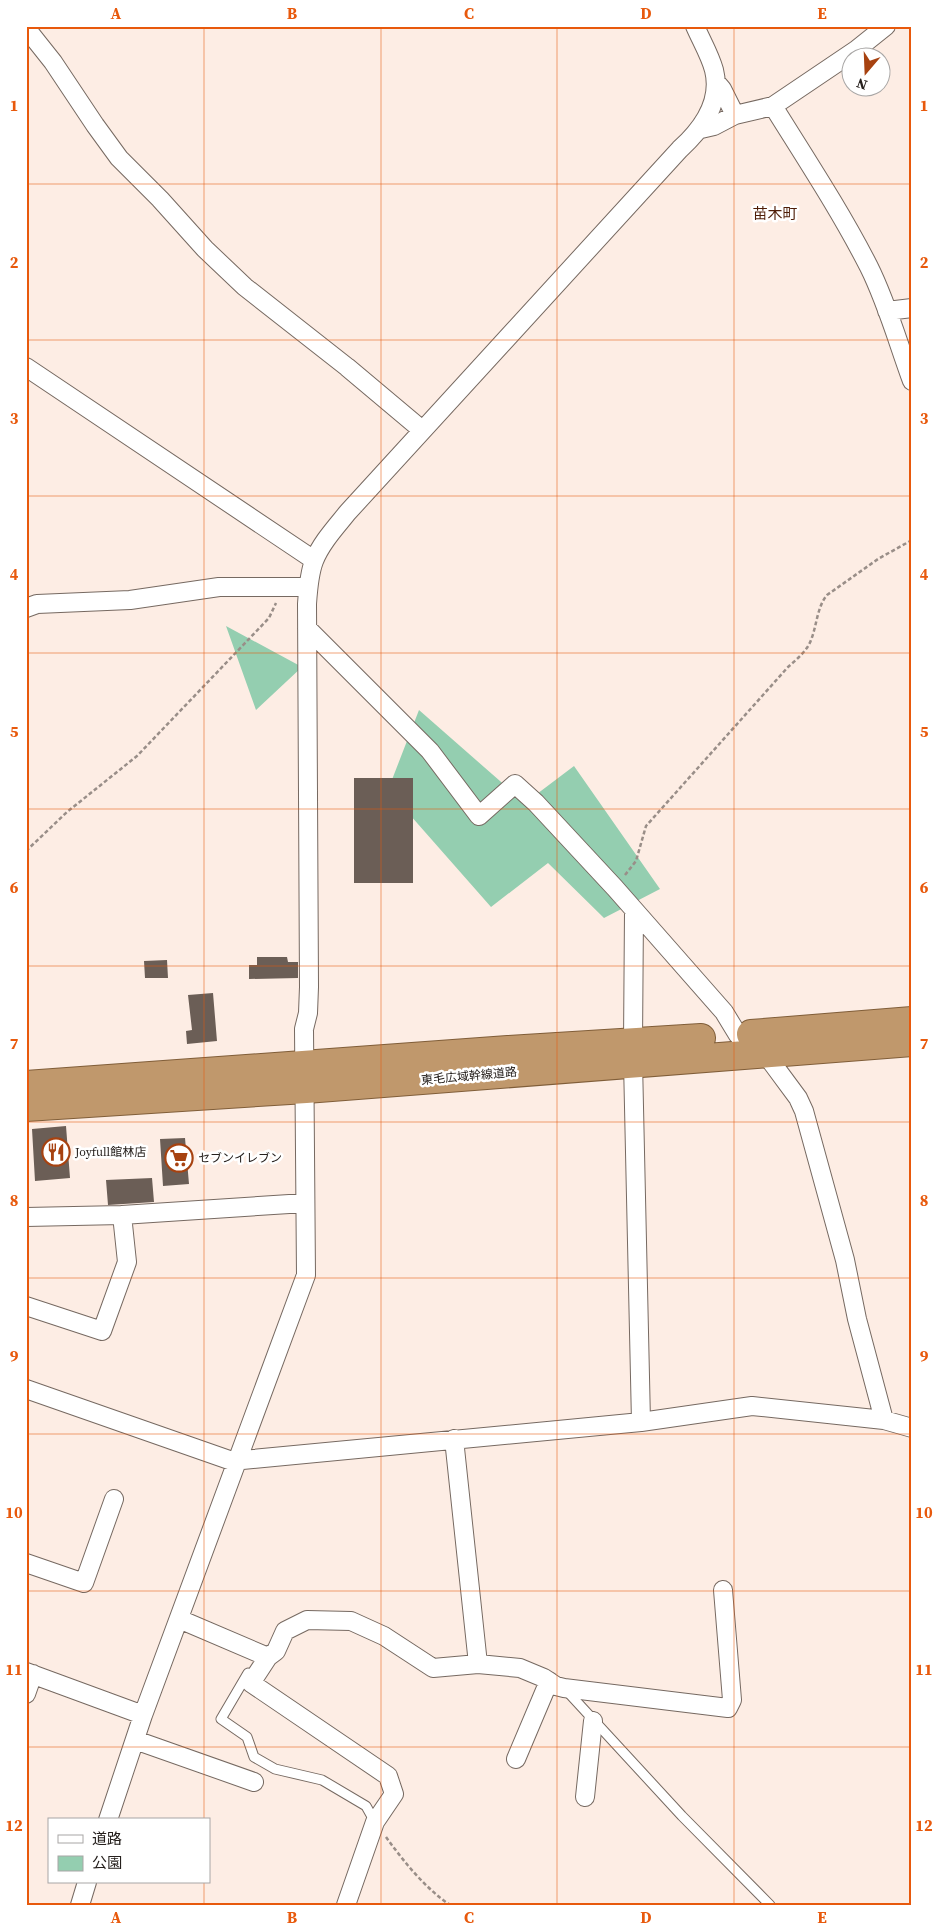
<svg xmlns="http://www.w3.org/2000/svg" width="938" height="1931" font-family="'Source Serif 4','Noto Sans JP',serif">
	<rect width="100%" height="100%" fill="#fdede4"/>
	<path fill="#94ceb0" d="M 226,626 L 302,667 L 256,710 Z
		M 419,710 L 525,803 L 574,766 L 660,889 L 604,918 L 548,863 L 491,907 L 388,790 Z"/>
	<path fill="#6b5e56" d="M 354,778 L 413,778 L 413,883 L 354,883 Z
		M 257,957 L 287,957 L 288,962 L 298,962 L 298,978 L 249,979 L 249,965 L 257,965 Z
		M 167,960 L 168,978 L 145,978 L 144,961 Z
		M 213,993 L 217,1041 L 187,1044 L 186,1031 L 192,1030 L 188,995 Z
		M 66,1126 L 70,1178 L 35,1181 L 32,1129 Z
		M 185,1138 L 189,1184 L 163,1186 L 160,1139 Z
		M 152,1178 L 154,1202 L 108,1205 L 106,1180 Z"/>
	<g fill="none" stroke-linecap="round" stroke-linejoin="round">
		<g stroke="#766961" stroke-width="11">
			<path id="service" d="M 248,1673 L 221,1719 L 247,1737 L 254,1757 L 275,1769 L 322,1780 L 366,1806 L 375,1822
				M 565,1689 L 682,1816 L 770,1905"/>
		</g>
		<g stroke="#766961" stroke-width="20">
			<path id="minor" d="M 26,28 L 53,62 L 95,125 L 119,158 L 160,199 L 205,249 L 245,287 L 347,367 L 422,430
				M 716,82 L 722,89 L 735,115
				M 773,106 C 806,159 841,212 869,267 C 887,303 898,343 912,381
				M 701,129 L 714,126 L 735,115 L 773,106 L 856,50 L 886,26
				M 887,311 L 912,308
				M 26,367 L 314,560
				M 26,608 L 37,604 L 130,600 L 219,587 L 308,587
				M 307,628 L 430,751 L 479,816 L 515,784 L 536,803 L 615,888 L 724,1012 L 738,1035
				M 633,1043 L 634,912
				M 764,1052 L 798,1098 L 804,1111 L 845,1260 L 857,1319 L 884,1420
				M 633,1062 L 641,1422
				M 26,1217 L 122,1215 L 305,1203
				M 26,1306 L 102,1331 L 127,1262 L 122,1215
				M 26,1389 L 232,1461 L 641,1422 L 752,1406 L 884,1420 L 912,1428
				M 454,1439 L 478,1664
				M 26,1563 L 84,1583 L 114,1499
				M 179,1619 L 268,1657 L 251,1683 L 388,1776 L 394,1794 L 375,1822 L 346,1905
				M 268,1657 L 276,1651 L 285,1631 L 307,1620 L 351,1621 L 384,1636 L 433,1668 L 478,1664 L 520,1668 L 544,1678 L 556,1686 L 564,1688 L 728,1708 L 732,1700 L 723,1590
				M 26,1672 L 143,1715
				M 26,1694 L 33,1674
				M 135,1740 L 254,1782
				M 516,1759 L 549,1681
				M 585,1797 L 593,1721
				M 108,1820 L 143,1715 L 306,1275 L 304,1029 L 308,1013 L 309,987 L 307,604 C 308,590 309,574 314,561 C 321,543 336,527 348,512 L 680,149 C 702,129 722,102 714,70 C 710,55 701,40 695,26
				M 80,1905 L 87,1882"/>
		</g>
		<g stroke="#805e39" stroke-width="30">
			<path id="trunk" d="M 751,1034 L 912,1021
				M 26,1085 L 508,1050 L 701,1038
				M 26,1107 L 306,1089 L 912,1042"/>
		</g>
		<path stroke="#998e88" stroke-width="2.5" stroke-dasharray="4 2.5" stroke-linecap="butt" d="M 26,851 L 67,812 L 137,756 L 269,618 L 276,603
			M 625,875 L 636,861 L 646,826 L 788,667 C 797,659 807,651 811,640 C 817,625 817,607 827,595 L 878,559 L 912,540
			M 386,1837 C 404,1862 425,1888 450,1905"/>
		<use href="#service" stroke="#fff" stroke-width="9"/>
		<use href="#minor" stroke="#fff" stroke-width="18"/>
		<use href="#trunk" stroke="#c0986c" stroke-width="28"/>
	</g>
	<path fill="none" stroke="#e8590c" stroke-width="1" stroke-opacity="0.55" d="M 204,26 L 204,1820M 381,26 L 381,1905M 557,26 L 557,1905M 734,26 L 734,1905M 26,184 L 912,184M 26,340 L 912,340M 26,496 L 912,496M 26,653 L 912,653M 26,809 L 912,809M 26,966 L 912,966M 26,1122 L 912,1122M 26,1278 L 912,1278M 26,1434 L 912,1434M 26,1591 L 912,1591M 26,1747 L 912,1747M 204,1882 L 204,1905"/>
	<defs>
		<g id="restaurant-ring" transform="scale(1.4375)"><circle r="9.5" fill="#fff" stroke="#a74210" stroke-width="1.5"/><path d="M-5-6h1v4h1v-4h1v4h1v-4h1v5L-1.5 .5V6h-2V.5L-5-1ZM5-6V6H3V1.5H1.5Q1.5-4 5-6Z" fill="#a74210"/></g>
		<g id="supermarket-ring" transform="scale(1.4375)"><circle r="9.5" fill="#fff" stroke="#a74210" stroke-width="1.5"/><path d="M-6-5.5h2.5l.6 2H6L4.5 2H-2.5L-4.4-4H-6ZM-1.5 3.2a1.3 1.3 0 1 0 .1 0ZM3 3.2a1.3 1.3 0 1 0 .1 0Z" fill="#a74210"/></g>
	</defs>
	<g fill-rule="evenodd">
		<use href="#restaurant-ring" x="56" y="1152"/>
		<use href="#supermarket-ring" x="179" y="1158"/>
	</g>
	<g text-anchor="middle" dominant-baseline="central" stroke-width="5" stroke-linejoin="round" paint-order="stroke">
		<g font-size="12" fill="#26201d" stroke="#fff">
			<text transform="translate(469 1076) rotate(-5)">東毛広域幹線道路</text>
		</g>
		<g font-size="12" fill="#26201d" stroke="#fff" text-anchor="start">
			<text x="75" y="1152">Joyfull館林店</text>
			<text x="198" y="1158">セブンイレブン</text>
		</g>
		<g font-size="15" fill="#4e1d07" stroke="#fff">
			<text x="775" y="213">苗木町</text>
		</g>
	</g>
	<rect width="938" height="1931" fill="none" stroke="#ffffff" stroke-width="55"/>
	<rect x="48" y="1818" width="162" height="65" fill="#ffffff" stroke="#a8a6a5"/>
	<rect x="58" y="1835" width="25" height="8" fill="#ffffff" stroke="#a8a6a5"/>
	<text x="92" y="1844" font-size="15" fill="#26201d">道路</text>
	<rect x="58" y="1856" width="25" height="15" fill="#94ceb0" stroke="#a8a6a5"/>
	<text x="92" y="1868" font-size="15" fill="#26201d">公園</text>
	<g transform="translate(866 72) rotate(199)"><circle r="24" fill="#ffffff" stroke="#a8a6a5"/>
	<path d="M0-4L9 19L0 12L-9 19Z" fill="#a74210"/>
	<text y="-8" font-size="14" font-weight="bold" text-anchor="middle" fill="#26201d">N</text>
	</g>
	<rect x="28" y="28" width="882" height="1876" fill="none" stroke="#e8590c" stroke-width="2"/>
	<g font-size="16" text-anchor="middle" font-weight="bold" fill="#e8590c">
		<text x="116" y="19">A</text>
		<text x="292" y="19">B</text>
		<text x="469" y="19">C</text>
		<text x="646" y="19">D</text>
		<text x="822" y="19">E</text>
		<text x="14" y="111">1</text>
		<text x="924" y="111">1</text>
		<text x="14" y="268">2</text>
		<text x="924" y="268">2</text>
		<text x="14" y="424">3</text>
		<text x="924" y="424">3</text>
		<text x="14" y="580">4</text>
		<text x="924" y="580">4</text>
		<text x="14" y="737">5</text>
		<text x="924" y="737">5</text>
		<text x="14" y="893">6</text>
		<text x="924" y="893">6</text>
		<text x="14" y="1049">7</text>
		<text x="924" y="1049">7</text>
		<text x="14" y="1206">8</text>
		<text x="924" y="1206">8</text>
		<text x="14" y="1362">9</text>
		<text x="924" y="1362">9</text>
		<text x="14" y="1518">10</text>
		<text x="924" y="1518">10</text>
		<text x="14" y="1675">11</text>
		<text x="924" y="1675">11</text>
		<text x="14" y="1831">12</text>
		<text x="924" y="1831">12</text>
		<text x="116" y="1923">A</text>
		<text x="292" y="1923">B</text>
		<text x="469" y="1923">C</text>
		<text x="646" y="1923">D</text>
		<text x="822" y="1923">E</text>
	</g>
</svg>
